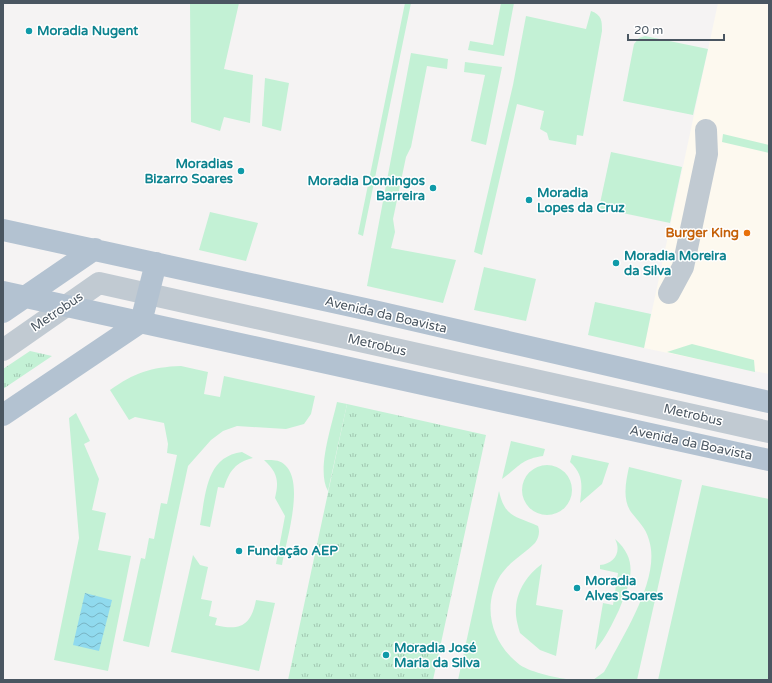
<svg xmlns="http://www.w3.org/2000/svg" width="772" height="683" font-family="'Varela Round',sans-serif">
	<defs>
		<pattern id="grass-tufts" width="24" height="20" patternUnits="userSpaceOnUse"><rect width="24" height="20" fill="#c3f1d5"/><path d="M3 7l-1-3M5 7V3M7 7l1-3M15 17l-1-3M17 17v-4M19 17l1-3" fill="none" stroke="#a0c6b0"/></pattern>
		<pattern id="water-waves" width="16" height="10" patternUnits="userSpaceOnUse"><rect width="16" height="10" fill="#90daee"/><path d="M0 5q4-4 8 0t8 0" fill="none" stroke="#78b4c4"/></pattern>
	</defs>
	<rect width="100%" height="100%" fill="#f5f3f3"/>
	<path fill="#fdf9ef" d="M 718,3 L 769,3 L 769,374 L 644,348 Z"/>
	<path fill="url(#grass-tufts)" d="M 30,351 L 52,356 L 3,389 L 3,369 Z
		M 347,404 L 486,435 L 433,680 L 288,680 Z"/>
	<path fill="#c3f1d5" d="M 190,3 L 239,3 L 224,69 L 253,75 L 250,123 L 224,117 L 220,131 L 191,122 Z
		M 405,3 L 411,3 L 363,236 L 358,234 Z
		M 501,3 L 514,3 L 504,56 L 468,50 L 470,41 L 493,45 Z
		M 591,11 C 602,15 602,21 602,31 L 583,136 L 577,135 L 576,145 L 549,140 L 547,133 L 540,129 L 544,111 L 517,104 L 482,255 L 474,252 L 513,85 L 526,16 L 586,29 Z
		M 645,36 L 708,49 L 693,115 L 623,101 L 634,44 L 639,38 Z
		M 411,53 L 448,59 L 447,69 L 427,66 L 411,147 L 406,157 L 393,219 L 395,232 L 391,248 L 456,260 L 443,303 L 367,286 Z
		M 465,62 L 502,67 L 486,145 L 471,141 L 485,75 L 464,72 Z
		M 265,78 L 289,83 L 281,131 L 262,126 Z
		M 723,134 L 769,145 L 769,153 L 722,142 Z
		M 611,152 L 682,167 L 670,223 L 599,208 Z
		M 210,212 L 258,223 L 246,261 L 199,250 Z
		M 484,267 L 536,279 L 526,321 L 474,310 Z
		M 595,302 L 651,314 L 644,348 L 588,335 Z
		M 692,344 L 754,360 L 755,372 L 667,352 Z
		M 181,366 L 208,372 L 204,394 L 220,397 L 224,376 L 315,396 L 311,414 L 304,424 L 286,429 L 237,426 L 223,431 L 211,440 L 188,466 L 149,647 L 123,641 L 141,558 L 145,559 L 149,538 L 154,539 L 161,503 L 167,504 L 177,455 L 167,453 L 168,444 L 164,423 L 135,417 L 129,420 L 110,390 C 134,373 151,367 181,366 Z
		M 337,402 L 347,404 L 328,491 C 316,471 332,425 337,402 Z
		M 76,413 L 90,441 L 84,444 L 99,479 L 92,510 L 106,513 L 98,550 L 131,556 L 108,671 L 54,660 L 79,538 L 69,418 Z
		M 511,441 L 545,449 L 543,456 C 521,459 519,467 502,479 Z
		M 242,452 L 253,458 C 236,462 229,471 224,488 L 218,487 L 210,527 L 200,525 C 206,495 205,457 242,452 Z
		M 572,455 L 609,463 L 602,484 L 580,503 C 582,486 584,475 570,462 Z
		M 264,460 C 271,460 279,459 285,465 C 305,483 286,541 282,565 L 276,564 L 285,516 L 275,498 C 279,481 278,473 264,460 Z
		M522 490a25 25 0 1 1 50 0a25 25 0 1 1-50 0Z
		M 629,467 L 682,480 L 637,680 L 593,680 L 604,672 L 608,665 C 625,632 661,577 649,540 C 646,528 638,521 631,512 C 622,499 626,481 629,467 Z
		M 702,485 L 769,499 L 769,680 L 658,680 Z
		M 499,491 C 505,518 516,516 538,526 C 540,531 539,538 535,543 C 523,555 510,561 500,576 C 481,607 492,644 520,665 C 532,673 558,678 572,680 L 458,680 Z
		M 615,539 C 640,561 630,583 619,610 C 612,624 606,638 595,650 L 603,603 L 613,605 L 618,573 L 600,569 L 600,565 C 614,564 622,552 615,539 Z
		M 193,555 L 200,565 L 208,567 L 201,599 L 212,601 L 209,616 L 217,618 L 215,625 C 240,631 251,626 256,600 L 275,603 L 259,671 L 171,652 Z
		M 542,564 L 536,605 L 563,610 L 556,656 L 540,650 L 520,633 C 518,626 515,616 516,608 C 517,590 528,574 542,564 Z"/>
	<path fill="url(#water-waves)" d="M 85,593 L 112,600 L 99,651 L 73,645 Z"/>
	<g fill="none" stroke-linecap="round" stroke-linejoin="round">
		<path stroke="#c1cad2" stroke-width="22" d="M 669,293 L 683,267 L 707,154 L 706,130
			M 3,350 L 99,283 L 769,432"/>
		<path stroke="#b3c2d1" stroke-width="22" d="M 3,230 L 365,309 L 769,402
			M 3,292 L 769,460
			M 3,312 L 95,249
			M 141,322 L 156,263
			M 3,415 L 141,322"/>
	</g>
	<g fill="#0f9aa8" stroke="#fff" stroke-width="1.5">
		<circle cx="29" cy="31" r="4"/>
		<circle cx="241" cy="171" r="4"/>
		<circle cx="433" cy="188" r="4"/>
		<circle cx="529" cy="200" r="4"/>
		<circle cx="616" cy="263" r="4"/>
		<circle cx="239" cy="551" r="4"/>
		<circle cx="577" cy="588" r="4"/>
		<circle cx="386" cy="655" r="4"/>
	</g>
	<circle fill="#e8710a" stroke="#fff" stroke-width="1.5" cx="747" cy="233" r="4"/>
	<g text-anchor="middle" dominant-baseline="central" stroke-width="3" stroke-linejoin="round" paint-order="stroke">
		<g font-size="13" font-weight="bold" fill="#0d838f" stroke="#fff" text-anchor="start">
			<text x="37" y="31">Moradia Nugent</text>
			<text x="233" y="164" text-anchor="end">Moradias<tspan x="233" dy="15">Bizarro Soares</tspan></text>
			<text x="425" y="181" text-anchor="end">Moradia Domingos<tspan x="425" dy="15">Barreira</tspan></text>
			<text x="537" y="193">Moradia<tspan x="537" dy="15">Lopes da Cruz</tspan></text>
			<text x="624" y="256">Moradia Moreira<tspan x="624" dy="15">da Silva</tspan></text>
			<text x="247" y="551">Fundação AEP</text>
			<text x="585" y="581">Moradia<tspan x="585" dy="15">Alves Soares</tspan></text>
			<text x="394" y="648">Moradia José<tspan x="394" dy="15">Maria da Silva</tspan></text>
		</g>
		<g font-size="13" font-weight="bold" fill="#c56008" stroke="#fff" text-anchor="end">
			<text x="739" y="233">Burger King</text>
		</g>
		<g font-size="13" fill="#4a5661" stroke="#fff">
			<text transform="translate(57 312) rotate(-34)">Metrobus</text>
			<text transform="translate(386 315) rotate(13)">Avenida da Boavista</text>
			<text transform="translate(377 345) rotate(13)">Metrobus</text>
			<text transform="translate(693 415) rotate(13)">Metrobus</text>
			<text transform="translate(691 443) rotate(12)">Avenida da Boavista</text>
		</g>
	</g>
	<rect width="772" height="683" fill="none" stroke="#4a5661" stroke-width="8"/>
	<path d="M628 34v6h96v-6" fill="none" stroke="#4a5661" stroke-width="2"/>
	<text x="634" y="34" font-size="12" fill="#4a5661" stroke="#ffffff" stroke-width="3" paint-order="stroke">20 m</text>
</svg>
